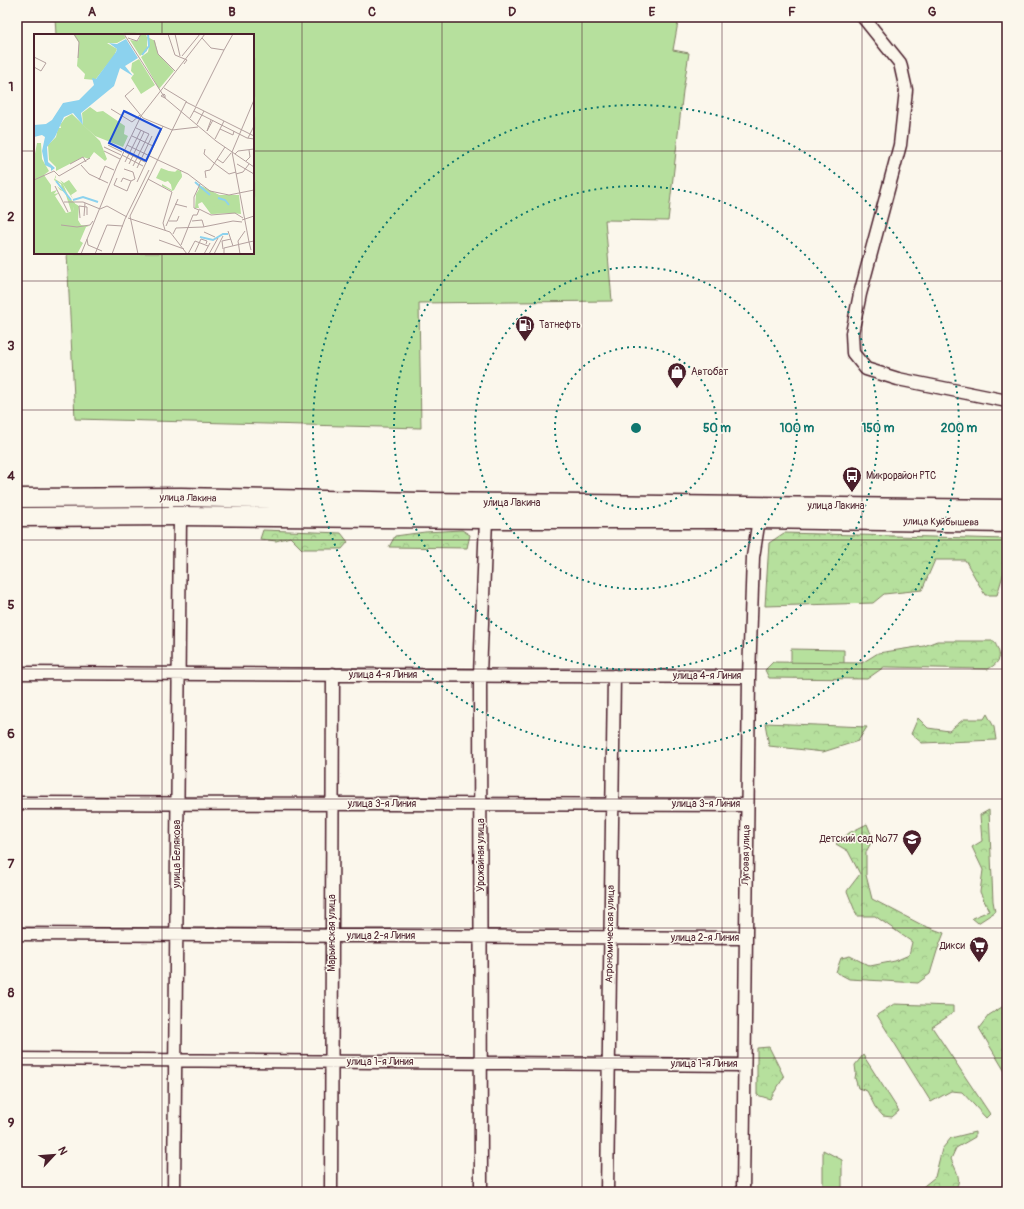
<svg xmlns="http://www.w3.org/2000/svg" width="1024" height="1209" font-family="Pangolin,sans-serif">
	<defs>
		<pattern id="forest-crowns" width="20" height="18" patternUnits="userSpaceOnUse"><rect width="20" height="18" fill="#b6e09d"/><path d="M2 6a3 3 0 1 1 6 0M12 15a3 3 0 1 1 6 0" fill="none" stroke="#9ec087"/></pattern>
	</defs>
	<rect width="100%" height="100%" fill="#fbf7ec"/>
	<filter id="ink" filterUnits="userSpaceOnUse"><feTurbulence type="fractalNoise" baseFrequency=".025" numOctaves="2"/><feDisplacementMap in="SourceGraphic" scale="8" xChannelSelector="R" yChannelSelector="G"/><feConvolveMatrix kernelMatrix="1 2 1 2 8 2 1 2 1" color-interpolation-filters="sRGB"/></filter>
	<g filter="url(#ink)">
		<path fill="#b6e09d" stroke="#808064" d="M 55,17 L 679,17 L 673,50 L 689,53 L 683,91 L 668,221 L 605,220 L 612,301 L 419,303 L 421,428 L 75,419 L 67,253 L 253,253 L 253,35 L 56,35 Z
			M 791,649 L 844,650 L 844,669 L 791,668 Z
			M 823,1150 L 842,1160 L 842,1192 L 823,1192 Z"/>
		<path fill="url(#forest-crowns)" stroke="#808064" d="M 263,530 L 341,533 L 348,542 L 342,549 L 302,549 L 290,537 L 276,541 L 260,539 Z
			M 462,530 L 470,535 L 467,548 L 389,547 L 395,536 L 425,532 Z
			M 784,533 L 1007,539 L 1007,562 L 997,595 L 985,595 L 965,560 L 935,560 L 922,590 L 884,594 L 873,603 L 765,606 L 769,543 Z
			M 937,641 L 994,641 C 1001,654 1003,661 988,669 L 884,667 L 867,679 L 769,678 L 765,670 L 773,662 L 862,663 L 878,653 L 924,646 Z
			M 987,714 L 994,727 L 996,740 L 922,743 L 911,734 L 918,718 L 928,728 L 949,731 L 964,719 L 984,719 Z
			M 765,723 L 867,727 L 858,741 L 823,752 L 769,746 Z
			M 989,810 L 993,901 L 995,912 L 978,923 L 972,918 L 989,911 L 980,892 L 983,870 L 972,847 L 982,841 L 980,815 Z
			M 867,824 L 873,839 L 866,852 L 866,875 L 872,899 L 922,925 L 944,933 L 937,951 L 930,974 L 918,983 L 849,979 L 836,972 L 841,958 L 850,956 L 870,966 L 895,961 L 909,955 L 912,942 L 875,916 L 857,916 L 847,891 L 860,874 L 848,851 L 836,844 L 849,833 Z
			M 894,1004 L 953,1006 L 953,1013 L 932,1027 L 990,1114 L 986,1118 L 962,1092 L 951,1091 L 931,1102 L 877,1015 Z
			M 1007,1004 L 1007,1075 L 979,1028 L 989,1015 Z
			M 769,1047 L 784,1077 L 770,1099 L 757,1095 L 757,1048 Z
			M 863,1055 L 899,1111 L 892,1117 L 883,1116 L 875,1107 L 867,1091 L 858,1088 L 855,1078 L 856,1073 L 855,1065 Z
			M 975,1132 L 975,1137 L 956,1148 L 951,1159 C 956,1171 965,1183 951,1192 L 921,1192 L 919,1190 L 935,1177 L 942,1149 L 951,1138 Z"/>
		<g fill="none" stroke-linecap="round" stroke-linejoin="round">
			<g stroke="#4a1f2b" stroke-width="15">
				<path id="minor" d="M 863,17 L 900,63 L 906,90 L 900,145 L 860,294 L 852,333 L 853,353 L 866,369 L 898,379 L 1007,401
					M 17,673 L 749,677
					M 17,803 L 747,805
					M 17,934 L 745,938
					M 17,1059 L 743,1065
					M 174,1192 L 180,516
					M 331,1192 L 333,674
					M 481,1192 L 480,675 L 486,519
					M 607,1192 L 614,676
					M 743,1192 L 749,677 L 753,557 L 759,519"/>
			</g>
			<g stroke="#4a1f2b" stroke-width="21">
				<path id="highway" d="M 17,498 L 181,497 L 422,502 L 1007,509
					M 17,517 L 180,516 L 486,519 L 759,519 L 1007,523"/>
			</g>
			<use href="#minor" stroke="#fbf7ec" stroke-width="12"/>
			<use href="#highway" stroke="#fbf7ec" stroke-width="18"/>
		</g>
	</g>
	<path fill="none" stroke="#4a1f2b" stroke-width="1" stroke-opacity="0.55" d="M 162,17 L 162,35M 302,17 L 302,1192M 442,17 L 442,1192M 582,17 L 582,1192M 722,17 L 722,1192M 862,17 L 862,1192M 17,151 L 35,151M 253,151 L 1007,151M 162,253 L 162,1192M 17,281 L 1007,281M 17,410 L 1007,410M 17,540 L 1007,540M 17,669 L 1007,669M 17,799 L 1007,799M 17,928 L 1007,928M 17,1058 L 1007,1058"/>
	<g fill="none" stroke="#0f766e" stroke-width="2" stroke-dasharray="2 4">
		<circle cx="636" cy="428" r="81"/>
		<circle cx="636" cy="428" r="161"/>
		<circle cx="636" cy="428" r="242"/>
		<circle cx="636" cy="428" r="323"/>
	</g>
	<defs>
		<g id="fuel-pin" transform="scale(1)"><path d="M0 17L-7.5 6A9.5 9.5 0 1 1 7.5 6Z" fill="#4a1f2b" stroke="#fbf7ec"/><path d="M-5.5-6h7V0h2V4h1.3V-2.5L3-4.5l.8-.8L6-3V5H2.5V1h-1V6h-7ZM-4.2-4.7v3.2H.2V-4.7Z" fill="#fff"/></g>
		<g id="shop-pin" transform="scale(1)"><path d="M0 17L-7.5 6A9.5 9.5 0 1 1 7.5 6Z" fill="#4a1f2b" stroke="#fbf7ec"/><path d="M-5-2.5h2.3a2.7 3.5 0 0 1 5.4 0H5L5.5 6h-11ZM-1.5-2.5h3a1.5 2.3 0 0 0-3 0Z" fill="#fff"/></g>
		<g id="bus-pin" transform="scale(1)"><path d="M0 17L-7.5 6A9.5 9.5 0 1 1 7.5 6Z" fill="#4a1f2b" stroke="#fbf7ec"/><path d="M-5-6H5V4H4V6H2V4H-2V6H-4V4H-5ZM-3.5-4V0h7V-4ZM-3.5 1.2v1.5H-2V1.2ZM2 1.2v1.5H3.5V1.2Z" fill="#fff"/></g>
		<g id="school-pin" transform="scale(1)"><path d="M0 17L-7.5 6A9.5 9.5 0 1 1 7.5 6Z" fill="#4a1f2b" stroke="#fbf7ec"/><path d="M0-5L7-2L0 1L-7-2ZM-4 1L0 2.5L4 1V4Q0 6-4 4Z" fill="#fff"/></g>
		<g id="supermarket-pin" transform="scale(1)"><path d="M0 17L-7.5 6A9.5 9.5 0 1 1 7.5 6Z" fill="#4a1f2b" stroke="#fbf7ec"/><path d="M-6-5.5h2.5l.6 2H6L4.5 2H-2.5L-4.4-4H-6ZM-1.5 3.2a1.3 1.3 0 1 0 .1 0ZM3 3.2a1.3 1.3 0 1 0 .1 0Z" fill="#fff"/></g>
	</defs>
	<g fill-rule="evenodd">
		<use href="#fuel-pin" x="525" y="325"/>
		<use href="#shop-pin" x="677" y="372"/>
		<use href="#bus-pin" x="852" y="476"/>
		<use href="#school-pin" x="912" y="839"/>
		<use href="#supermarket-pin" x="979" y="946"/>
	</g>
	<g text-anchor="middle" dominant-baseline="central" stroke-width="3" stroke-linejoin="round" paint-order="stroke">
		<g font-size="10" fill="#4a1f2b" stroke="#fbf7ec" text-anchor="start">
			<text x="539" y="325">Татнефть</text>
			<text x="691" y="372">Автобат</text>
			<text x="866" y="476">Микрорайон РТС</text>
			<text x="898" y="839" text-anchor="end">Детский сад №77</text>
			<text x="965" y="946" text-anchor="end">Дикси</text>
		</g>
		<g font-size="10" fill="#4a1f2b" stroke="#fbf7ec">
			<text transform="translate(188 498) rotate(1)">улица Лакина</text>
			<text x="512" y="503">улица Лакина</text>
			<text x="836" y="506">улица Лакина</text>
			<text transform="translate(941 522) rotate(1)">улица Куйбышева</text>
			<text x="383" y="675">улица 4-я Линия</text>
			<text x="707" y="676">улица 4-я Линия</text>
			<text x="382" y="804">улица 3-я Линия</text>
			<text x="706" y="804">улица 3-я Линия</text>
			<text transform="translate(177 854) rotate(-90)">улица Белякова</text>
			<text transform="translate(481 855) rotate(-90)">Урожайная улица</text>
			<text transform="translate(746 855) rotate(-89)">Луговая улица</text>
			<text transform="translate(332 933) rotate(-90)">Марьинская улица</text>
			<text transform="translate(610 934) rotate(-89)">Агрономическая улица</text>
			<text x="381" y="936">улица 2-я Линия</text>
			<text x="705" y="938">улица 2-я Линия</text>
			<text x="380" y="1062">улица 1-я Линия</text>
			<text x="704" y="1064">улица 1-я Линия</text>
		</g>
	</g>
	<g transform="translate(34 34)">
		<rect width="220" height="220" fill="#fbf7ec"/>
		<path d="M 56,73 L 63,78 L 69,77 L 91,92 L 90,100 L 94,102 L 89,113 L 61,102 L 49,91 L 48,79 ZM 127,134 L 140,139 L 143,136 L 147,137 L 148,143 L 140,154 L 134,147 L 131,148 L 122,144 ZM 167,152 L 185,161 L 205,161 L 207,180 L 189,178 L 177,180 L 168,168 L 164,170 L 165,174 L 161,174 L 162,160 Z" fill="#b6e09d"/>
		<path d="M 144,136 L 148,141 L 140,156 L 138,157 L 128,152 L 128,150 L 138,156 L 136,145 L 134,144 L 132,146 L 132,140 L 134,137 L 143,138 ZM 22,141 L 22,143 L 21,145 L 29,150 L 35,164 L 41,169 L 38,180 L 31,158 L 26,156 L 23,152 L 28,156 L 27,150 L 20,146 ZM 167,152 L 185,161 L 185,163 L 195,165 L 200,171 L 196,171 L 197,173 L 202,179 L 177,180 L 173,174 L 185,171 L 168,167 L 171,164 L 167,163 L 168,157 L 164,154 Z" fill="#b6e09d"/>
		<path d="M 39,0 L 89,0 L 92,4 L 83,9 L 73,9 L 83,15 L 80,22 L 61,46 L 50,45 L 51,40 L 43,32 L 45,9 ZM 107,0 L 114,0 L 112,2 L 121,7 L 124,20 L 140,37 L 125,55 L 107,23 L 114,18 L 115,12 L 113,3 L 113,17 L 106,22 L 96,6 L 104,7 ZM 105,25 L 121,51 L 107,60 L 97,44 L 100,40 L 97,37 L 98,29 ZM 38,80 L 66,107 L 73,125 L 71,127 L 60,118 L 55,125 L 49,123 L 22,137 L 22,133 L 15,126 L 14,111 L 22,103 L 24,94 L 27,94 L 26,91 L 31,84 ZM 3,109 L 7,109 L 8,125 L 15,137 L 10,141 L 17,151 L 17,158 L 23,156 L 20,160 L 25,159 L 21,162 L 32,179 L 39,177 L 40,169 L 45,172 L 44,186 L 47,191 L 55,192 L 52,193 L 46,207 L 49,209 L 43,220 L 0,220 L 0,125 ZM 26,146 L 30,149 L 35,146 L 43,157 L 37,161 L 39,165 Z" fill="#b6e09d"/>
		<path d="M 92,5 L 104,24 L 91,32 L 99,42 L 86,34 L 80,52 L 47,79 L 49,91 L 39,79 L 30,83 L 21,103 L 13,113 L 14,128 L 21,134 L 17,137 L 17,134 L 11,131 L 8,117 L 11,103 L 8,101 L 0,103 L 0,91 L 12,90 L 18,86 L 29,69 L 45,66 L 60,51 L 58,44 L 62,45 L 82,18 L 83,15 L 75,9 L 83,10 Z" fill="#8cd2ee"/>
		<path fill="none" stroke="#8cd2ee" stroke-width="2" d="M 108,21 L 115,12 L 114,0M 22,147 L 37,166M 161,148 L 176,161M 184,164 L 191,166 L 195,171M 39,166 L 49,163 L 64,168M 166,203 L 179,206 L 189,200 L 194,200"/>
		<path fill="none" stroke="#b4a19f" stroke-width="1" d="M 40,0 L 45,8 L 44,24M 90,0 L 131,64 L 182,107 L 220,133M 134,0 L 141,21 L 153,26 L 150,30M 141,0 L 146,22M 94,4 L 103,7 L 107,0M 120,6 L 124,20 L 141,37M 190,16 L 199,0M 148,22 L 166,0M 0,23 L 12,29 L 7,37 L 0,33M 100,54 L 91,62 L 109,84 L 138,96 L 164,93M 130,54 L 153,68M 130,60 L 131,61 L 131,64 L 127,62 ZM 162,72 L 190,16 L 177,14 L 168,4M 77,75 L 98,88 L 106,81M 160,77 L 213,104 L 220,105M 156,84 L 162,73M 177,86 L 173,97 L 179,86M 163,90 L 170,77M 102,94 L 115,100M 186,95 L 199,101 L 200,97M 98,102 L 119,112M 214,104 L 220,92M 181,105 L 190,87M 74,111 L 88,118M 93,111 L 124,126M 70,113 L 87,121M 171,115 L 170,120 L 180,129 L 195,140 L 202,138M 70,117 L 86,125M 91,118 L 111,128M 198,118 L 220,66M 201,120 L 204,117 L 220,115M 88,121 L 109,132M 183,125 L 189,129 L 197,119M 124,126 L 154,140 L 176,157 L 195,161 L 220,156M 212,127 L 216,123 L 215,116M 91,128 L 107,96M 36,130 L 49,123 L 52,128M 95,130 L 110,98M 203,130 L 220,140M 47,131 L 55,140 L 74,149M 99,132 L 115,100M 103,134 L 118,102M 90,135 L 99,138 L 101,145M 202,140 L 209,138 L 215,130M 83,144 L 80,151 L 93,157 L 97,147 L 101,145M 172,144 L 171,137 L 176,136 L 191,113M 114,145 L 138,158 L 129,189 L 131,196M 0,146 L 20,137 L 25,142 L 56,124M 65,146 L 71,132 L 80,136M 87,148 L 89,144 L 97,147M 103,148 L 129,92M 21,152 L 34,178M 30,168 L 49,168 L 66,175 L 73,172 L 93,183M 141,170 L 153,173M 165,175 L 177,181 L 201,179 L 209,184M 50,182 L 51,169M 46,184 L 45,172 L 53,173 L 53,181M 94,184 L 136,198 L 153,220M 208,186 L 220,182M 135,187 L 143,187 L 145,182M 158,187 L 168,186 L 170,193M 27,191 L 43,193 L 56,191 L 59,187M 132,192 L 144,165M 194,197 L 199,212M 170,198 L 181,203M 139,200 L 142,194 L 169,193 L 199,187 L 208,188M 53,205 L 54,211 L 68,217M 125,206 L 150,215M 147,211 L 159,181 L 163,181 L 165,176 L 160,174 L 160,163 L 166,150M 189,215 L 188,207 L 197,205M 217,216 L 215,208 L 220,207M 161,218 L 167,205 L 173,207 L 172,210M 47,220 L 83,132 L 107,82 L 171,0M 61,220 L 73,191 L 89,192M 78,220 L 91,185 L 115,136M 104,220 L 96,182 L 152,68 L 220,102M 154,220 L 161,207 L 174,212M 170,220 L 176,209M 175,220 L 184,204M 180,220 L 189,202M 190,220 L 190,214 L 215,208 L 198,118M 206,220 L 204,207 L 211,197"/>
		<path fill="#1d4ed8" fill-opacity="0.15" stroke="#1d4ed8" stroke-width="2" d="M 90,77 L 127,95 L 112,127 L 75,109 Z"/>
		<rect width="220" height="220" fill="none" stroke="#4a1f2b" stroke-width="2"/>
	</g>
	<circle cx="636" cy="428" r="6" fill="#0f766e" stroke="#fbf7ec" stroke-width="2"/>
	<g font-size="12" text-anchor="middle" font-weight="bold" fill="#0f766e" stroke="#fbf7ec" stroke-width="3" stroke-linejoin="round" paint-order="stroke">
		<text x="717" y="432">50 m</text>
		<text x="797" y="432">100 m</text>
		<text x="878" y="432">150 m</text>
		<text x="959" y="432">200 m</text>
	</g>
	<rect width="1024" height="1209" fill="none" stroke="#fbf7ec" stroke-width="44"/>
	<g transform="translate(54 1155) rotate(64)" stroke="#fbf7ec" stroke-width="3" paint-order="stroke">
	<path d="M0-3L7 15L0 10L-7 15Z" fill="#4a1f2b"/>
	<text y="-6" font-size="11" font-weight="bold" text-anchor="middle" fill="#4a1f2b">N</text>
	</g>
	<rect x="22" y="22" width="980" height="1165" fill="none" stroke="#4a1f2b" stroke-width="1.5"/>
	<g font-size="13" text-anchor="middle" font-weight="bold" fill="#4a1f2b">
		<text x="92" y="16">A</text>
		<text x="232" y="16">B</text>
		<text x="372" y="16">C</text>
		<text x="512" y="16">D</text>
		<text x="652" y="16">E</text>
		<text x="792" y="16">F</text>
		<text x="932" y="16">G</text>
		<text x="11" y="91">1</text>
		<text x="11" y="221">2</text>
		<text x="11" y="350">3</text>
		<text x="11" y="480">4</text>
		<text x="11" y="609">5</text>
		<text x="11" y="738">6</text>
		<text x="11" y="868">7</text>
		<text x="11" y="997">8</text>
		<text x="11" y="1127">9</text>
	</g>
</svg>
